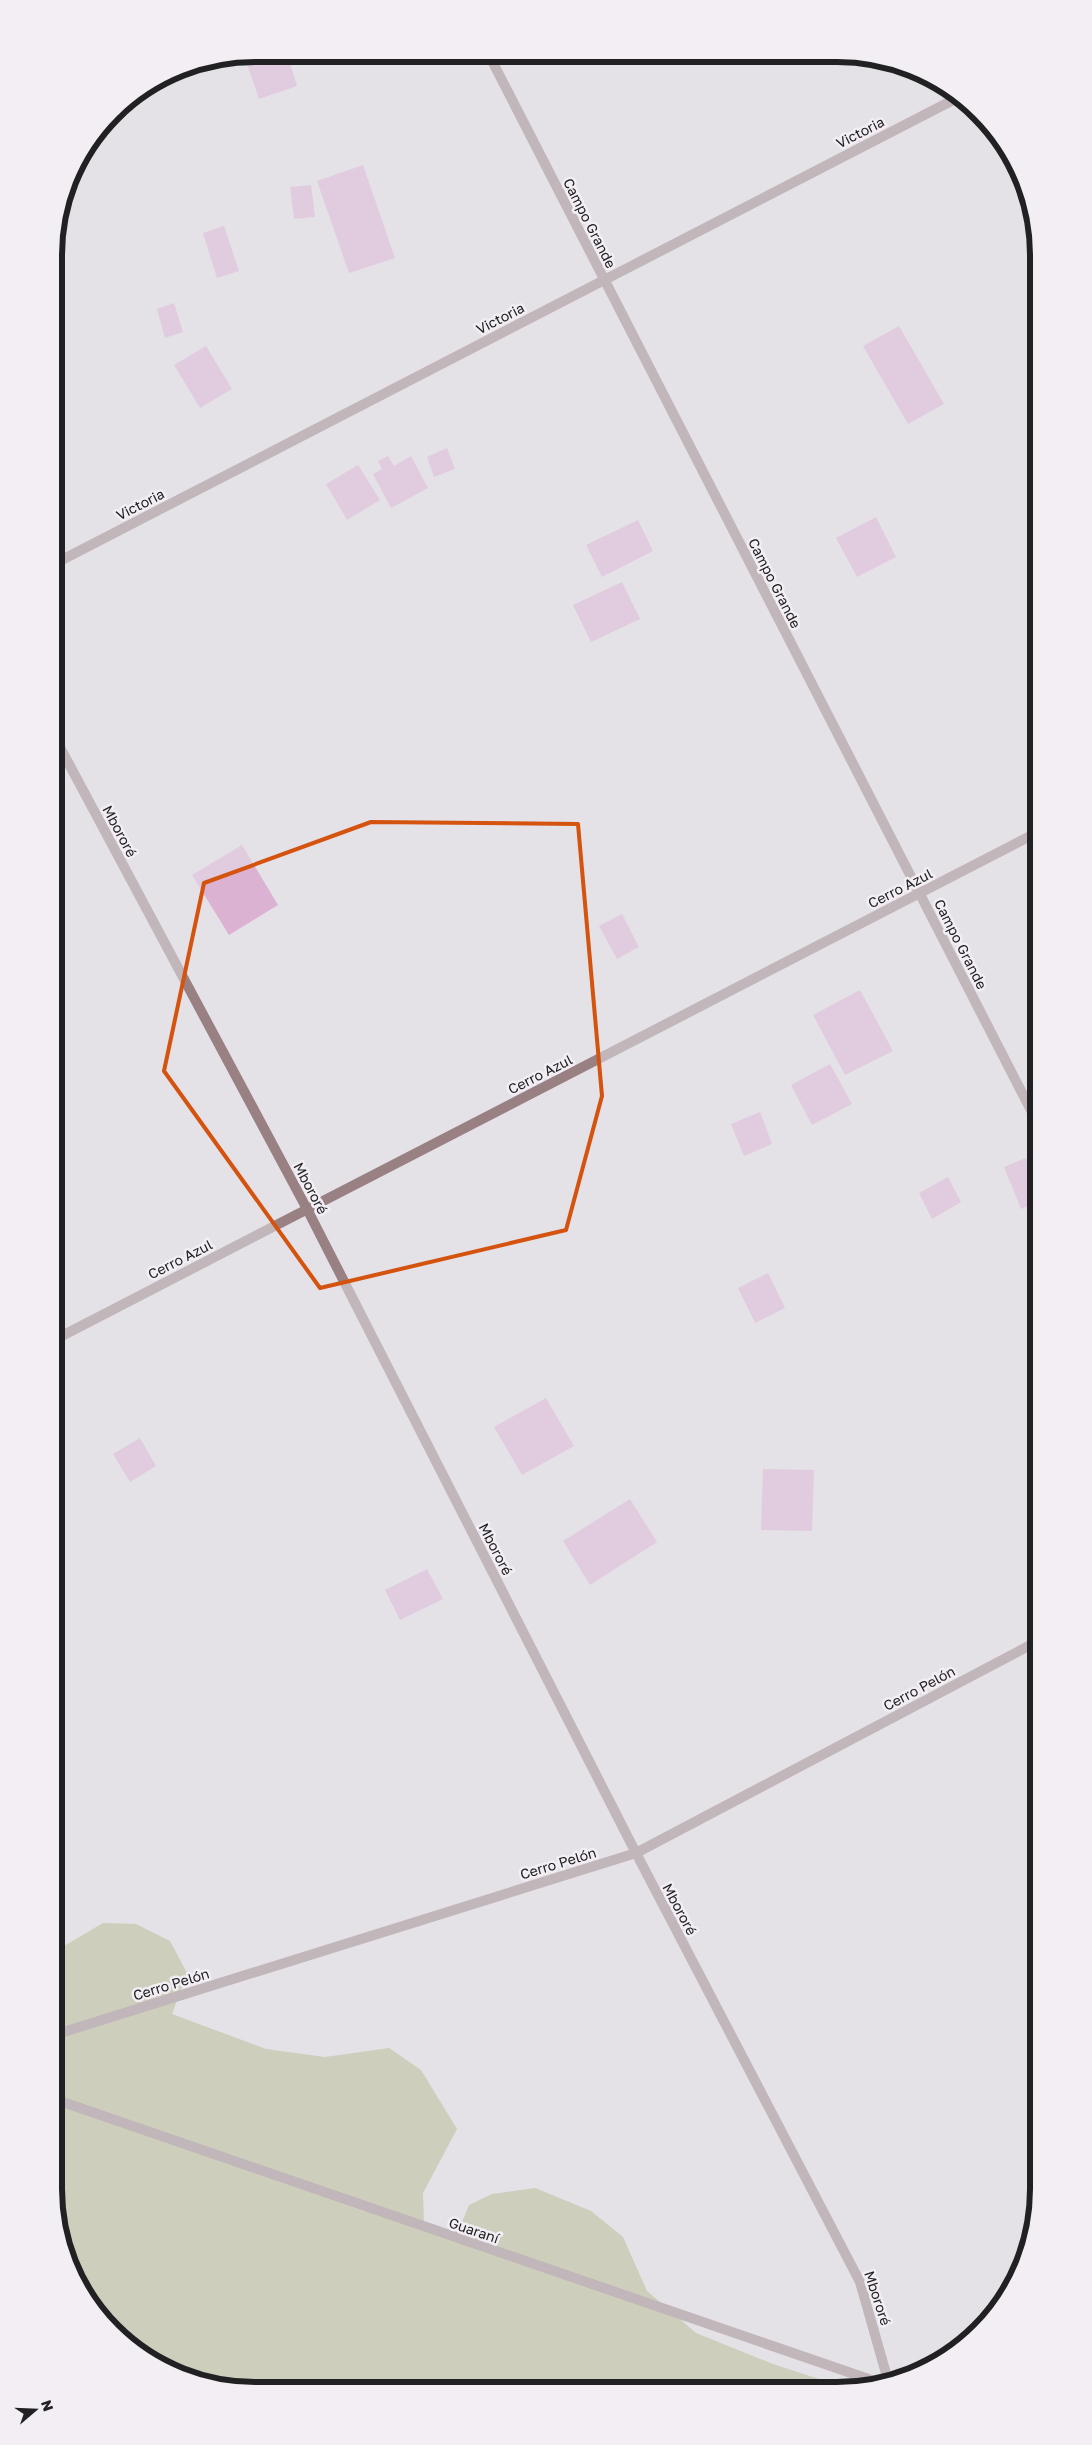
<svg xmlns="http://www.w3.org/2000/svg" width="1092" height="2445" font-family="'Golos Text',sans-serif">
	<rect width="100%" height="100%" fill="#e4e1e7"/>
	<path fill="#b1b585" d="M 103,1923 L 136,1924 L 170,1941 L 187,1973 L 172,2014 L 266,2049 L 325,2057 L 389,2048 L 421,2070 L 457,2129 L 423,2193 L 424,2226 L 458,2232 L 469,2205 L 492,2194 L 535,2188 L 591,2211 L 623,2237 L 647,2291 L 696,2333 L 773,2364 L 850,2389 L 836,2391 L 217,2387 L 167,2371 L 122,2341 L 88,2301 L 61,2242 L 54,2189 L 54,1952 Z"/>
	<path fill="#dcb2d3" d="M 258,54 L 287,54 L 297,86 L 259,99 L 245,58 Z
		M 363,165 L 395,258 L 349,273 L 317,181 Z
		M 311,185 L 315,217 L 294,219 L 290,187 Z
		M 224,226 L 239,271 L 217,278 L 203,233 Z
		M 174,303 L 183,332 L 165,338 L 157,309 Z
		M 899,326 L 944,404 L 908,424 L 863,346 Z
		M 206,346 L 232,389 L 200,408 L 174,365 Z
		M 447,448 L 455,469 L 434,477 L 427,457 Z
		M 388,456 L 394,466 L 411,456 L 428,488 L 391,508 L 373,474 L 382,469 L 378,461 Z
		M 358,465 L 380,500 L 347,520 L 326,484 Z
		M 876,517 L 896,557 L 857,577 L 836,538 Z
		M 638,520 L 653,551 L 602,577 L 586,545 Z
		M 622,582 L 640,619 L 591,642 L 573,605 Z
		M 242,845 L 278,905 L 229,935 L 192,875 Z
		M 622,914 L 639,947 L 617,959 L 599,926 Z
		M 860,990 L 893,1051 L 845,1075 L 813,1015 Z
		M 830,1064 L 852,1104 L 812,1125 L 791,1085 Z
		M 760,1112 L 772,1144 L 744,1156 L 731,1124 Z
		M 1026,1158 L 1038,1188 L 1038,1202 L 1021,1209 L 1004,1167 Z
		M 948,1177 L 961,1202 L 932,1219 L 919,1193 Z
		M 768,1273 L 785,1308 L 755,1323 L 738,1288 Z
		M 546,1398 L 574,1446 L 522,1475 L 494,1427 Z
		M 140,1438 L 156,1466 L 130,1482 L 113,1454 Z
		M 763,1469 L 814,1470 L 812,1531 L 761,1530 Z
		M 630,1499 L 657,1542 L 590,1585 L 563,1541 Z
		M 427,1569 L 443,1599 L 400,1620 L 385,1590 Z"/>
	<g fill="none" stroke-linecap="round" stroke-linejoin="round">
		<path stroke="#988083" stroke-width="10" d="M 489,55 L 1038,1124
			M 54,564 L 959,97
			M 54,736 L 307,1209 L 636,1853 L 860,2282 L 889,2384
			M 54,1340 L 1038,832
			M 54,2035 L 636,1853 L 1038,1641
			M 54,2099 L 886,2385"/>
	</g>
	<path d="M0 0H1092V2445H0ZM 371,822 L 578,824 L 602,1096 L 566,1230 L 320,1288 L 164,1071 L 204,883 Z" fill="#e4e1e7" fill-opacity=".55" fill-rule="evenodd"/>
	<path fill="none" stroke="#d4530e" stroke-width="4" stroke-linejoin="round" d="M 371,822 L 578,824 L 602,1096 L 566,1230 L 320,1288 L 164,1071 L 204,883 Z"/>
	<g text-anchor="middle" dominant-baseline="central" stroke-width="5" stroke-linejoin="round" paint-order="stroke">
		<g font-size="14" fill="#212022" stroke="#f2eef4">
			<text transform="translate(860 132) rotate(-27)">Victoria</text>
			<text transform="translate(590 223) rotate(63)">Campo Grande</text>
			<text transform="translate(500 318) rotate(-27)">Victoria</text>
			<text transform="translate(140 504) rotate(-27)">Victoria</text>
			<text transform="translate(775 583) rotate(63)">Campo Grande</text>
			<text transform="translate(120 831) rotate(62)">Mbororé</text>
			<text transform="translate(900 888) rotate(-27)">Cerro Azul</text>
			<text transform="translate(961 944) rotate(63)">Campo Grande</text>
			<text transform="translate(540 1074) rotate(-27)">Cerro Azul</text>
			<text transform="translate(311 1188) rotate(62)">Mbororé</text>
			<text transform="translate(180 1259) rotate(-27)">Cerro Azul</text>
			<text transform="translate(496 1549) rotate(63)">Mbororé</text>
			<text transform="translate(919 1688) rotate(-28)">Cerro Pelón</text>
			<text transform="translate(558 1863) rotate(-17)">Cerro Pelón</text>
			<text transform="translate(680 1909) rotate(62)">Mbororé</text>
			<text transform="translate(171 1984) rotate(-17)">Cerro Pelón</text>
			<text transform="translate(474 2230) rotate(19)">Guaraní</text>
			<text transform="translate(878 2298) rotate(72)">Mbororé</text>
		</g>
	</g>
	<path d="M0 0H1092V2445H0ZM255 62H837A193 193 0 0 1 1030 255V2189A193 193 0 0 1 837 2382H255A193 193 0 0 1 62 2189V255A193 193 0 0 1 255 62Z" fill="#f2eef4" fill-rule="evenodd"/>
	<path fill="none" stroke="#212022" stroke-width="6" d="M255 62H837A193 193 0 0 1 1030 255V2189A193 193 0 0 1 837 2382H255A193 193 0 0 1 62 2189V255A193 193 0 0 1 255 62Z"/>
	<g transform="translate(35 2410) rotate(71)" stroke="#f2eef4" stroke-width="4" paint-order="stroke">
	<path d="M0-4L9 19L0 12L-9 19Z" fill="#212022"/>
	<text y="-8" font-size="14" font-weight="bold" text-anchor="middle" fill="#212022">N</text>
	</g>
</svg>
